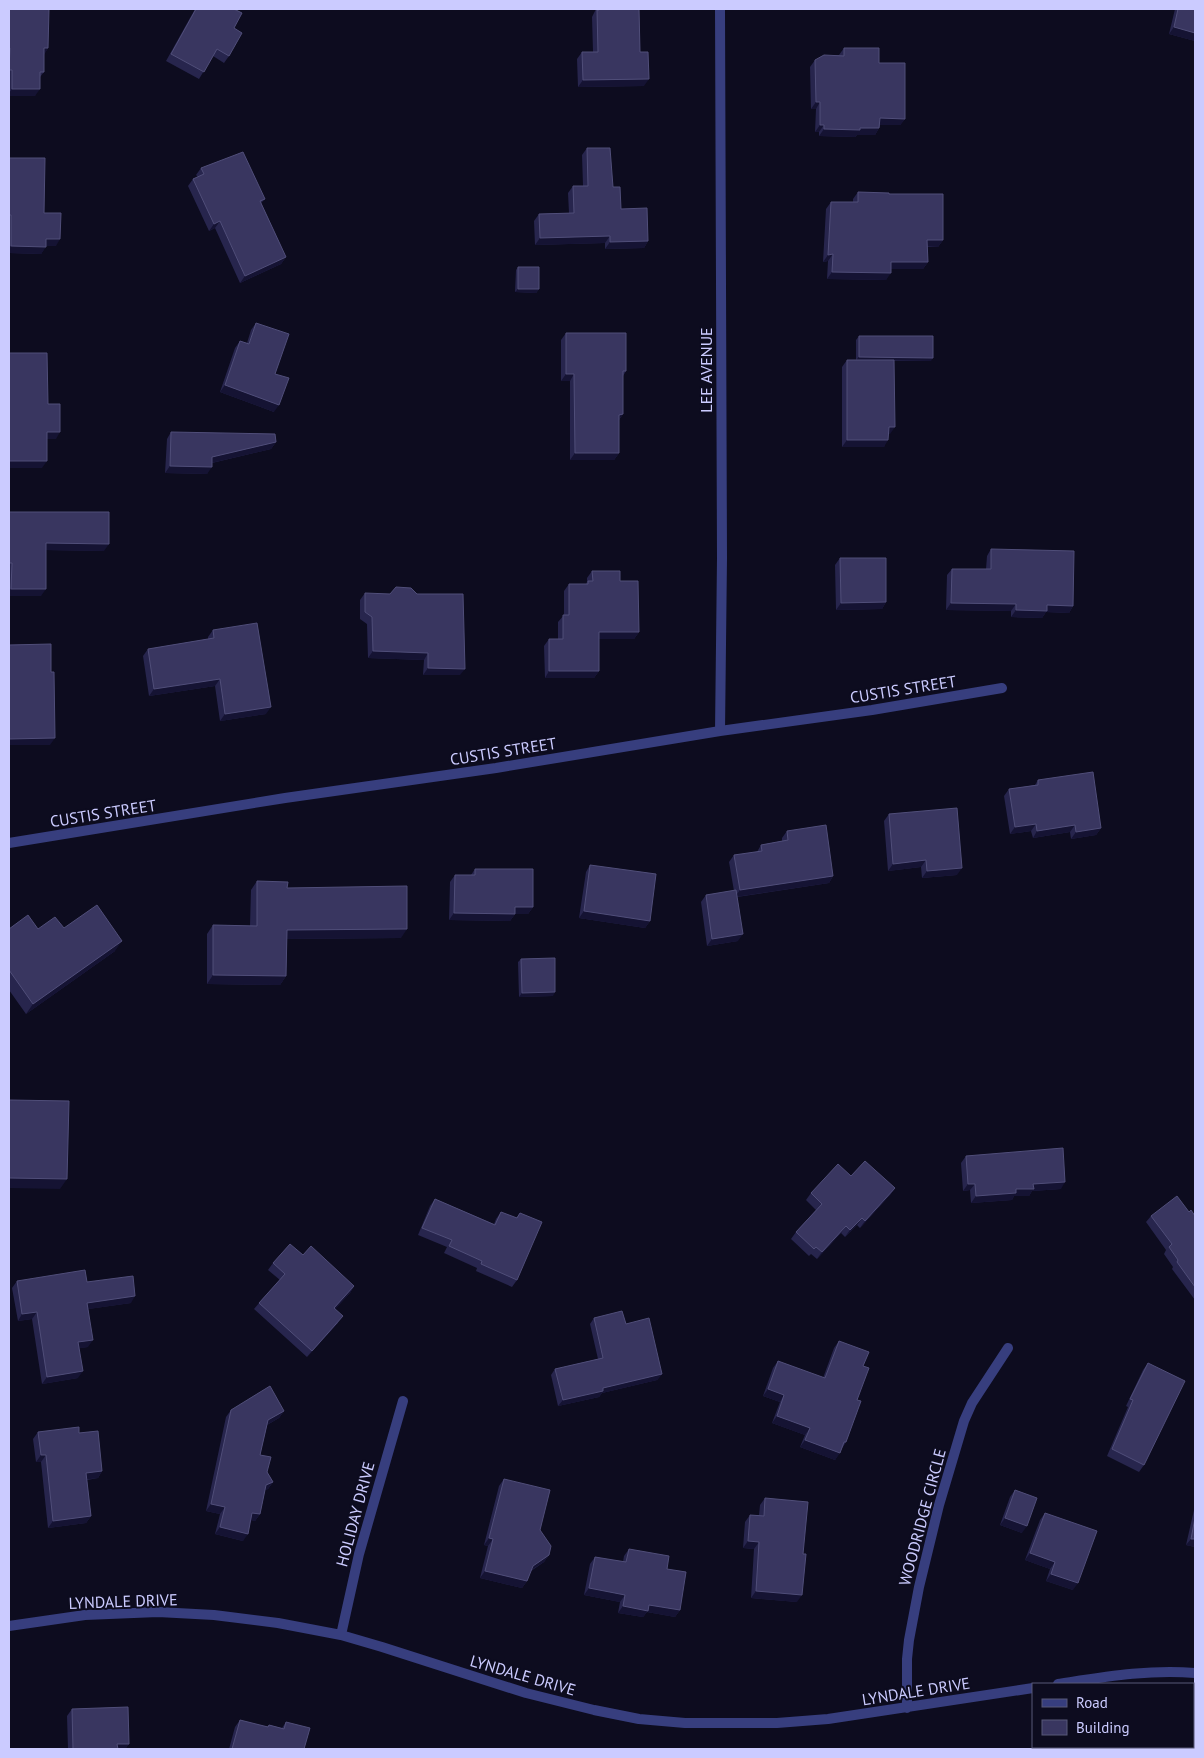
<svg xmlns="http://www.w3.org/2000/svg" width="1204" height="1758" font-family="'PT Sans',sans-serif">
	<rect width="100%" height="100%" fill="#0d0c1f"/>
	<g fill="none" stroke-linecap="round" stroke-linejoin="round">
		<path stroke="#373e7e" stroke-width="10" d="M 720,731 L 722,558 L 720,9
			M 9,843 L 285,798 L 496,768 L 720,731 L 872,710 L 1002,688
			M 9,1626 L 85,1615 L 158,1612 L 214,1615 L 278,1623 L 341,1635 L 382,1647 L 526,1693 L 594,1710 L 639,1719 L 685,1723 L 777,1723 L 828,1719 L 1033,1688
			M 341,1635 L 359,1554 L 403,1401
			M 1058,1684 C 1104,1677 1149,1669 1195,1673
			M 907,1708 L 907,1659 L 909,1640 L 919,1587 L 939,1505 L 964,1421 L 972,1403 L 1008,1348"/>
	</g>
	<path fill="#27254d" d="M 9,9 L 48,48 L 44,54 L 44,72 L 40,77 L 35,96 L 9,96 Z
		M 195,9 L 234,9 L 234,28 L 229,56 L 224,63 L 213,56 L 199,79 L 166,61 Z
		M 596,9 L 639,9 L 640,52 L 644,86 L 578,87 L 577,59 L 582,52 L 593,52 L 592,17 Z
		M 1175,9 L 1195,9 L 1195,41 L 1169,34 Z
		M 844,48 L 879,63 L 905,119 L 900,125 L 880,125 L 879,128 L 875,135 L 857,135 L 855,137 L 819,136 L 819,132 L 815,132 L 816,109 L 811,109 L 810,67 L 815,60 L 839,55 Z
		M 587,148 L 613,187 L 621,209 L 648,241 L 644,248 L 605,249 L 605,243 L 535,245 L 534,221 L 539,214 L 569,213 L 568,193 L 573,186 L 583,186 L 582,155 Z
		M 9,158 L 44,213 L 56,246 L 46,246 L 41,254 L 9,253 Z
		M 201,168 L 265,199 L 261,203 L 286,257 L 281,264 L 240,283 L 215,228 L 209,231 L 188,186 L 193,179 L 198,177 L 196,175 Z
		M 858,192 L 889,194 L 943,240 L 938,247 L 927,247 L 928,262 L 923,269 L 891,269 L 886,280 L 827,279 L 828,261 L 823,262 L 826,209 L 831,202 L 853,202 L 853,199 Z
		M 518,267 L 539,289 L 536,293 L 515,292 L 516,270 Z
		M 256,323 L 275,374 L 274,412 L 220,392 L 235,348 L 240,341 L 247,343 L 251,330 Z
		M 566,333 L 626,371 L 623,376 L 623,414 L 619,420 L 619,453 L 614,460 L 570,460 L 570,381 L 561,381 L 561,340 Z
		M 859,336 L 931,361 L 894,361 L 890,434 L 889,434 L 884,447 L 842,447 L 842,367 L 847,360 L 856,360 L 856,340 Z
		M 171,432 L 276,442 L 271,449 L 212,463 L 207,474 L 165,473 L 167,439 Z
		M 9,512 L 104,551 L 46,550 L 41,596 L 9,596 Z
		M 991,549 L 1073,606 L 1069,613 L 1046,612 L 1042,618 L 1011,617 L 1011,611 L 946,610 L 947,575 L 952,569 L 986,569 L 987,556 Z
		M 840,558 L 886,602 L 882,609 L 836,610 L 835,565 Z
		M 592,571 L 620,581 L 639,632 L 634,639 L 599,639 L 599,671 L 594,678 L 545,678 L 544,646 L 549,639 L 558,639 L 558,622 L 564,615 L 564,591 L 569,584 L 586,584 L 587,582 L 587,578 Z
		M 365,593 L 460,675 L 423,675 L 424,660 L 368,658 L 367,624 L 360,619 L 360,600 Z
		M 213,630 L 266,714 L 220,721 L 215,686 L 149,696 L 143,656 L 148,649 L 208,639 L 208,637 Z
		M 1038,780 L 1101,828 L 1096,835 L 1071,839 L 1070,832 L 1033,838 L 1031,831 L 1010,834 L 1004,796 L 1009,789 L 1035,785 Z
		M 889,814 L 957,875 L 922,878 L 921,867 L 888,871 L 884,821 Z
		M 787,831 L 833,876 L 829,883 L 737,897 L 738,941 L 707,946 L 701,902 L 706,895 L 734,891 L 729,862 L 734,855 L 757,852 L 761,845 L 782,841 L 782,838 Z
		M 590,865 L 650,921 L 645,928 L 579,918 L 586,872 Z
		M 475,869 L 533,907 L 528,914 L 515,914 L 510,921 L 449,920 L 450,882 L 455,875 L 471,875 Z
		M 257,881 L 287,888 L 401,938 L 287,939 L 286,976 L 280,985 L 207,984 L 207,934 L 213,925 L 250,926 L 251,890 Z
		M 64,928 L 115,951 L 26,1014 L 9,990 L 9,929 Z
		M 521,959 L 553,996 L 519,997 L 518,962 Z
		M 966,1156 L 1061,1189 L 1032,1191 L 1029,1196 L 1014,1196 L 1012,1200 L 971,1203 L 970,1190 L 963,1191 L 961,1163 Z
		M 851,1176 L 895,1188 L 890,1195 L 860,1228 L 857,1225 L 845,1237 L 841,1233 L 817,1259 L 811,1254 L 809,1256 L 791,1239 L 796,1232 L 816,1210 L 806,1200 L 811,1193 Z
		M 435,1199 L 494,1224 L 496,1219 L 501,1212 L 516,1218 L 520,1213 L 517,1280 L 512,1287 L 476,1271 L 477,1268 L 444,1253 L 447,1247 L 418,1235 L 430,1206 Z
		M 1189,1212 L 1195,1216 L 1195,1300 L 1172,1269 L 1173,1267 L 1164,1254 L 1166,1250 L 1146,1222 L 1151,1216 Z
		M 303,1255 L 354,1286 L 350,1293 L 335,1309 L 338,1323 L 307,1357 L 254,1309 L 259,1303 L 280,1280 L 268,1270 L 273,1263 Z
		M 17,1281 L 87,1282 L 131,1303 L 88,1309 L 88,1347 L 79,1348 L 78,1378 L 42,1384 L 32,1319 L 18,1321 L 12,1288 Z
		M 594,1318 L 626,1324 L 662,1374 L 657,1380 L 602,1393 L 599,1397 L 558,1406 L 551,1375 L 555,1369 L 598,1359 L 590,1324 Z
		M 839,1341 L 863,1366 L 857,1400 L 846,1442 L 835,1460 L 800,1447 L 805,1435 L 772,1423 L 780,1402 L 763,1396 L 773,1368 L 778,1361 L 823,1378 L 834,1348 Z
		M 1148,1363 L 1144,1465 L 1139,1472 L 1107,1456 L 1128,1407 L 1126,1406 L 1143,1370 Z
		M 231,1410 L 284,1411 L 279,1418 L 267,1425 L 260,1455 L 267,1472 L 273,1482 L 268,1489 L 265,1490 L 260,1514 L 255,1521 L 251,1520 L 243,1541 L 215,1534 L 220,1514 L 206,1511 L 226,1417 Z
		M 38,1432 L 79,1433 L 102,1471 L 98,1478 L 87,1480 L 91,1516 L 86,1523 L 48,1528 L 41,1462 L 36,1462 L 33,1439 Z
		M 504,1479 L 540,1530 L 549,1555 L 544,1562 L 531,1571 L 527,1581 L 522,1588 L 480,1578 L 488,1546 L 484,1545 L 499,1486 Z
		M 1015,1490 L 1022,1533 L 1000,1525 L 1010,1497 Z
		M 765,1498 L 797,1602 L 751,1598 L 754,1549 L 743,1548 L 745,1522 L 750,1515 L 759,1515 L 760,1505 Z
		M 1195,1508 L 1195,1547 L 1186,1545 L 1194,1510 Z
		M 1045,1513 L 1073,1590 L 1046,1581 L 1050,1569 L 1025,1560 L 1040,1520 Z
		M 629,1549 L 667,1569 L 680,1610 L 675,1617 L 647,1612 L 643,1617 L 618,1613 L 620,1602 L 584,1595 L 590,1564 L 595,1557 L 623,1562 L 624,1556 Z
		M 72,1709 L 129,1744 L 125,1749 L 68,1749 L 67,1716 Z
		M 240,1720 L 267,1727 L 269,1725 L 282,1728 L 286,1722 L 304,1749 L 229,1749 L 235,1727 Z"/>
	<path fill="#151333" d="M 1174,27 L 1195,33 L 1195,41 L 1169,34 Z
		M 44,48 L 48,48 L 44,55 Z
		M 649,79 L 644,86 L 578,87 L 583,80 Z
		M 12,89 L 40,89 L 35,96 L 9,96 L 9,93 Z
		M 816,102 L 820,102 L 816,109 L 811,109 Z
		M 880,118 L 905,119 L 900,125 L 875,125 Z
		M 820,125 L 824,125 L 819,132 L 815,132 Z
		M 879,128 L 875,135 L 857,135 L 855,137 L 819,136 L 824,129 Z
		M 220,221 L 215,228 L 209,231 L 214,224 Z
		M 610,236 L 605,243 L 535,245 L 540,238 Z
		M 46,239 L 60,239 L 56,246 L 41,246 Z
		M 927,240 L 943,240 L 938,247 L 922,246 Z
		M 648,241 L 644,248 L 605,249 L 610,242 Z
		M 11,246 L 46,247 L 41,254 L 9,253 L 9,249 Z
		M 833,254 L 828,261 L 823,262 L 828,255 Z
		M 286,257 L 281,264 L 240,283 L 245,276 Z
		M 891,262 L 928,262 L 923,269 L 886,269 Z
		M 832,272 L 891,273 L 886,280 L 827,279 Z
		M 518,289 L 539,289 L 536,293 L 515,292 Z
		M 859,357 L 933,358 L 931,361 L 856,360 Z
		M 566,374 L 574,374 L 570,381 L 561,381 Z
		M 225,385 L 279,405 L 274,412 L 220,392 Z
		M 623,414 L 618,421 L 619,415 Z
		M 889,427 L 895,427 L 890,434 L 884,434 Z
		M 47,432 L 60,432 L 56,439 L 42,439 Z
		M 847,440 L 888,440 L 884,447 L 842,447 Z
		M 276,442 L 271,449 L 207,464 L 212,457 Z
		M 575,453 L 619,453 L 614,460 L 570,460 Z
		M 9,461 L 47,461 L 42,468 L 9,468 Z
		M 170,466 L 212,467 L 207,474 L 165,473 Z
		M 46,543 L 109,544 L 104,551 L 41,550 Z
		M 11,589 L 46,589 L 41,596 L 9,596 L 9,592 Z
		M 886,602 L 882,609 L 836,610 L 841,603 Z
		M 951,603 L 1016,604 L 1011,611 L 946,610 Z
		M 1047,605 L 1073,606 L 1069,613 L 1046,612 L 1042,618 L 1011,617 L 1016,610 Z
		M 599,632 L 639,632 L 634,639 L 594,639 Z
		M 373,651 L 428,653 L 424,660 L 368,658 Z
		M 428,668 L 465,669 L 460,675 L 423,675 Z
		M 549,671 L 599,671 L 594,678 L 545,678 Z
		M 220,679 L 215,686 L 149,696 L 154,689 Z
		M 271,707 L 266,714 L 220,721 L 225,714 Z
		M 55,738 L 50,745 L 9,745 L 9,739 Z
		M 1036,824 L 1031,831 L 1010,834 L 1015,827 Z
		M 1075,825 L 1070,832 L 1033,838 L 1037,831 Z
		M 1101,828 L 1096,835 L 1071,839 L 1076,832 Z
		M 926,860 L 921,867 L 888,871 L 893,864 Z
		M 962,868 L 957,875 L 922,878 L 927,871 Z
		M 833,876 L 829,883 L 735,897 L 740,890 Z
		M 515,907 L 533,907 L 528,914 L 510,914 Z
		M 584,911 L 650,921 L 645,928 L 579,918 Z
		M 454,913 L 515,914 L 510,921 L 449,920 Z
		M 407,929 L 401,938 L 281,939 L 287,930 Z
		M 743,934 L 738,941 L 707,946 L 712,939 Z
		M 122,941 L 115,951 L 26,1014 L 33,1004 Z
		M 213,975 L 286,976 L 280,985 L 207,984 Z
		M 555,992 L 553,996 L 519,997 L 522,993 Z
		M 9,1178 L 67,1179 L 60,1189 L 9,1188 Z
		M 1065,1182 L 1061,1189 L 1032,1191 L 1029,1196 L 1014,1196 L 1012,1200 L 971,1203 L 976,1196 L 1016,1189 L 1033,1184 Z
		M 968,1184 L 975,1184 L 970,1190 L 963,1191 Z
		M 895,1188 L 890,1195 L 860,1228 L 865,1221 Z
		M 862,1218 L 857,1225 L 845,1237 L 850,1230 Z
		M 846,1226 L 841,1233 L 817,1259 L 822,1252 Z
		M 354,1286 L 350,1293 L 330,1315 L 334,1308 Z
		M 135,1296 L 131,1303 L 82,1310 L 87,1303 Z
		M 37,1312 L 32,1319 L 18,1321 L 22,1314 Z
		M 343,1316 L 338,1323 L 307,1357 L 312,1351 Z
		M 93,1340 L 88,1347 L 74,1349 L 78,1342 Z
		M 83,1371 L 78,1378 L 42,1384 L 47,1377 Z
		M 662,1374 L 657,1380 L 602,1393 L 599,1397 L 558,1406 L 563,1400 L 603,1388 Z
		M 768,1389 L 784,1395 L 780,1402 L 763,1396 Z
		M 284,1411 L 279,1418 L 263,1427 L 268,1420 Z
		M 777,1416 L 810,1428 L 805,1435 L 772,1423 Z
		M 805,1440 L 840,1453 L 835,1460 L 800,1447 Z
		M 41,1455 L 46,1455 L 41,1462 L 36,1462 Z
		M 102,1471 L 98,1478 L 82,1480 L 86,1473 Z
		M 273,1482 L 268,1489 L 261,1492 L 266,1485 Z
		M 211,1504 L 225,1507 L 220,1514 L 206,1511 Z
		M 252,1513 L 260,1514 L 255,1521 L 248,1520 Z
		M 91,1516 L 86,1523 L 48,1528 L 53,1521 Z
		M 1005,1518 L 1027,1526 L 1022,1533 L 1000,1525 Z
		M 220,1527 L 248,1534 L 243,1541 L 215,1534 Z
		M 489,1538 L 493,1539 L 488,1546 L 484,1545 Z
		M 1191,1539 L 1195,1539 L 1195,1547 L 1186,1545 Z
		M 748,1541 L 759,1542 L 754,1549 L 743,1548 Z
		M 1030,1553 L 1055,1562 L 1050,1569 L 1025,1560 Z
		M 549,1555 L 544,1562 L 528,1572 L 533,1566 Z
		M 485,1571 L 527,1581 L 522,1588 L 480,1578 Z
		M 1051,1574 L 1078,1583 L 1073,1590 L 1046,1581 Z
		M 589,1588 L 625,1595 L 620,1602 L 584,1595 Z
		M 756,1591 L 802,1595 L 797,1602 L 751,1598 Z
		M 649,1605 L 680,1610 L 675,1617 L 647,1612 L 643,1617 L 618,1613 L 623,1606 Z
		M 117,1744 L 129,1744 L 125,1749 L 114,1749 Z"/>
	<path fill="#393660" stroke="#504e79" d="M 9,9 L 49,9 L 48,48 L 44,48 L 44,72 L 40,72 L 40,89 L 12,89 L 12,70 L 9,70 L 10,48 L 9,48 Z
		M 196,9 L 234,9 L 242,13 L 234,28 L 242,33 L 229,56 L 217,49 L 204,72 L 171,54 Z
		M 599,9 L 639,9 L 640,52 L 648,52 L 649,79 L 583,80 L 582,52 L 598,52 L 597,10 L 599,10 Z
		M 1178,9 L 1195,9 L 1195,33 L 1174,27 Z
		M 844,48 L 879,48 L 879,63 L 905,63 L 905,119 L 880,118 L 879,128 L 860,128 L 860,130 L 824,129 L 824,125 L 820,125 L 820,102 L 816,102 L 815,60 L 824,55 L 844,56 Z
		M 587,148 L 610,148 L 613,187 L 620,187 L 621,209 L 647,208 L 648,241 L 610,242 L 610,236 L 540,238 L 539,214 L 574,213 L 573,186 L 588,186 Z
		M 243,152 L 265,199 L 260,201 L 286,257 L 245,276 L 220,221 L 214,224 L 193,179 L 204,174 L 201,168 Z
		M 9,158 L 45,158 L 44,213 L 61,213 L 60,239 L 46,239 L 46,247 L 11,246 L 11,215 L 9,215 Z
		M 858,192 L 889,193 L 889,194 L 943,194 L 943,240 L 927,240 L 928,262 L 891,262 L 891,273 L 832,272 L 833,254 L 828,255 L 831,202 L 858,202 Z
		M 518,267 L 539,267 L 539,289 L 518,289 Z
		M 256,323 L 289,334 L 275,374 L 289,378 L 279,405 L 225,385 L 240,341 L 249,344 Z
		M 566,333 L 626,333 L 626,371 L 623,371 L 623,414 L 619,415 L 619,453 L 575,453 L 574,374 L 566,374 Z
		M 859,336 L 933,336 L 933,358 L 859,357 Z
		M 9,353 L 47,353 L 48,404 L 60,404 L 60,432 L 47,432 L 47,461 L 9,461 Z
		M 847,360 L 894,360 L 895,427 L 889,427 L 888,440 L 847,440 Z
		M 171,432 L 275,434 L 276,442 L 212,457 L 212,467 L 170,466 Z
		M 9,512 L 109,512 L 109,544 L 46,543 L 46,589 L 11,589 L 12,563 L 9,563 Z
		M 991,549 L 1074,551 L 1073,606 L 1047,605 L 1047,611 L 1016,610 L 1016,604 L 951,603 L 952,569 L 991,569 Z
		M 840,558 L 886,558 L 886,602 L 841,603 Z
		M 592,571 L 620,571 L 620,581 L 638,581 L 639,632 L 599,632 L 599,671 L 549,671 L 549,639 L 563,639 L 563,615 L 569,615 L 569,584 L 588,584 L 588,581 L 593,581 Z
		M 396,587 L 411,588 L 417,594 L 463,594 L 465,669 L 428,668 L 428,653 L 373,651 L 372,617 L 365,612 L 365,593 L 390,594 Z
		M 257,623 L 271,707 L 225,714 L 220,679 L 154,689 L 148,649 L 214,638 L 213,630 Z
		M 51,644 L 51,672 L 54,672 L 55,738 L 9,739 L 9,645 Z
		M 1093,772 L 1101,828 L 1076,832 L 1075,825 L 1037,831 L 1036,824 L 1015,827 L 1009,789 L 1038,785 L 1038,780 Z
		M 957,808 L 962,868 L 927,871 L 926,860 L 893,864 L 889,814 Z
		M 826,825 L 833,876 L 740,890 L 734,855 L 762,851 L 761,845 L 788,840 L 787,831 Z
		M 590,865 L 656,874 L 650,921 L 584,911 Z
		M 475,869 L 533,869 L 533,907 L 515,907 L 515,914 L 454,913 L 455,875 L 475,875 Z
		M 257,881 L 288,882 L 287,888 L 407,886 L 407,929 L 287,930 L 286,976 L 213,975 L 213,925 L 257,926 Z
		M 736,890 L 743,934 L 712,939 L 706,895 Z
		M 97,905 L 122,941 L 33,1004 L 9,970 L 9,929 L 28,915 L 38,929 L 55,917 L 64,928 Z
		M 555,958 L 555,992 L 522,993 L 521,959 Z
		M 9,1100 L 69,1101 L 67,1179 L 9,1178 Z
		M 1063,1148 L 1065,1182 L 1033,1184 L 1034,1189 L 1016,1189 L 1016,1193 L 976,1196 L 975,1184 L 968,1184 L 966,1156 Z
		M 865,1161 L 895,1188 L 865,1221 L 862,1218 L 850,1230 L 846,1226 L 822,1252 L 816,1247 L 814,1249 L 796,1232 L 822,1204 L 811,1193 L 838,1164 L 851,1176 Z
		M 1177,1196 L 1189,1212 L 1191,1210 L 1195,1216 L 1195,1287 L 1177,1262 L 1178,1260 L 1169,1247 L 1172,1244 L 1151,1216 Z
		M 435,1199 L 495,1225 L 501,1212 L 517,1218 L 520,1213 L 542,1222 L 517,1280 L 481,1264 L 482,1261 L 449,1246 L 452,1240 L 422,1228 Z
		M 290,1244 L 303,1255 L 311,1246 L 354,1286 L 334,1308 L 343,1316 L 312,1351 L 259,1303 L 285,1274 L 273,1263 Z
		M 85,1270 L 87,1282 L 133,1276 L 135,1296 L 87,1303 L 93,1340 L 78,1342 L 83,1371 L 47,1377 L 37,1312 L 22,1314 L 17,1281 Z
		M 622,1311 L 626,1324 L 649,1318 L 662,1374 L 603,1388 L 603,1391 L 563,1400 L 555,1369 L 603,1358 L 594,1318 Z
		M 839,1341 L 869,1352 L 863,1366 L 869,1368 L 857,1400 L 861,1401 L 846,1442 L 844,1442 L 840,1453 L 805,1440 L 810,1428 L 777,1416 L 784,1395 L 768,1389 L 778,1361 L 825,1378 Z
		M 1148,1363 L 1185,1381 L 1144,1465 L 1112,1449 L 1133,1400 L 1130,1399 Z
		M 270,1386 L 284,1411 L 268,1420 L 260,1455 L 271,1457 L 267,1472 L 273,1482 L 266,1485 L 260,1514 L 252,1513 L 248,1534 L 220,1527 L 225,1507 L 211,1504 L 231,1410 Z
		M 79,1427 L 79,1433 L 98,1431 L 102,1471 L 86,1473 L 91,1516 L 53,1521 L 46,1455 L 41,1455 L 38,1432 Z
		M 504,1479 L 550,1490 L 540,1530 L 551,1546 L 549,1555 L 533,1566 L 527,1581 L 485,1571 L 493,1539 L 489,1538 Z
		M 1015,1490 L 1037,1498 L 1027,1526 L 1005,1518 Z
		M 765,1498 L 808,1502 L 803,1554 L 806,1554 L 802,1595 L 756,1591 L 759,1542 L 748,1541 L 750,1515 L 764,1516 Z
		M 1045,1513 L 1097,1531 L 1078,1583 L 1051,1574 L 1055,1562 L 1030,1553 Z
		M 1195,1518 L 1195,1539 L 1191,1539 Z
		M 629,1549 L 669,1556 L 667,1569 L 686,1572 L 680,1610 L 649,1605 L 648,1611 L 623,1606 L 625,1595 L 589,1588 L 595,1557 L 626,1562 Z
		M 128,1707 L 129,1744 L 117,1744 L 118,1749 L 73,1749 L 72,1709 Z
		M 240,1720 L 268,1727 L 269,1725 L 284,1729 L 286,1722 L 310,1728 L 304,1749 L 232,1749 Z"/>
	<g text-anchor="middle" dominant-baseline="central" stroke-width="4" stroke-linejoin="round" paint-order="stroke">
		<g font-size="16" fill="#cbcbff" stroke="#0d0c1f">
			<text transform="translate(706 370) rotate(-90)">LEE AVENUE</text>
			<text transform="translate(903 689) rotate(-9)">CUSTIS STREET</text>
			<text transform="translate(503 751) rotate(-9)">CUSTIS STREET</text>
			<text transform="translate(103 813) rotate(-9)">CUSTIS STREET</text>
			<text transform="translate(355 1514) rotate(-75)">HOLIDAY DRIVE</text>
			<text transform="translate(922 1517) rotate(-75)">WOODRIDGE CIRCLE</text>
			<text transform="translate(123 1601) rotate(-2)">LYNDALE DRIVE</text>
			<text transform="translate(523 1675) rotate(16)">LYNDALE DRIVE</text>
			<text transform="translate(916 1691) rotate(-9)">LYNDALE DRIVE</text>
		</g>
	</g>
	<rect width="1204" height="1758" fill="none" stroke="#cbcbff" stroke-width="20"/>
	<rect x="1032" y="1683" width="162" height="65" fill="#0d0c1f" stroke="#595879"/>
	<rect x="1042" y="1699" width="25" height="8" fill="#373e7e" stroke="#595879"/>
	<text x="1076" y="1708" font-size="15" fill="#cbcbff">Road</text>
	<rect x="1042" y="1720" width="25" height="15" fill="#393660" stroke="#595879"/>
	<text x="1076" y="1733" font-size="15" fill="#cbcbff">Building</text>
</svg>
